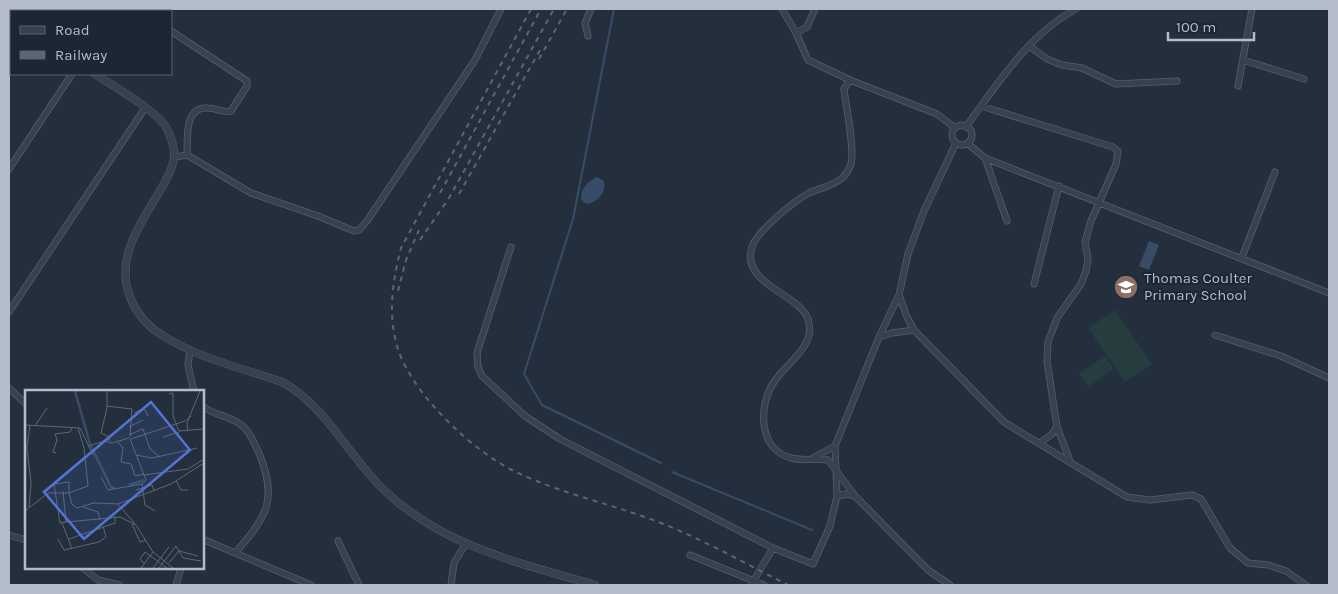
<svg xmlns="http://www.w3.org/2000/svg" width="1338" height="594" font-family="Karla,sans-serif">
	<rect width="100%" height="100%" fill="#242f3e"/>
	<path fill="#263c3f" d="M 1115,310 L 1152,364 L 1125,382 L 1088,328 Z
		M 1105,356 L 1114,369 L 1088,387 L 1079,374 Z"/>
	<path fill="#394c67" d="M 597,177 L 604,181 C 607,191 597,204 586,204 L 581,199 C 581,188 587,182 597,177 Z
		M 1149,241 L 1159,245 L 1149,270 L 1139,266 Z"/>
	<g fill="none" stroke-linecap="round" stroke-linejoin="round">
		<path stroke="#394c67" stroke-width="2" d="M 614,9 L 573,219 L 524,374 L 542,405 L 661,463
			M 672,472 L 812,530"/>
		<g stroke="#565f6c" stroke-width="7">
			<path id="minor" d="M 136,9 L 140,11
				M 782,9 L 796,33 L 808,60 L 850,80 L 937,114 L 955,128
				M 113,11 L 115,9
				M 171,31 L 247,81 L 247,86 L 231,111 C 223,113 216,108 208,108 C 183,106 188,140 187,155
				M 796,33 L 807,27 L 815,9
				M 588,36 L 585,23 L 591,9
				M 1029,46 L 1047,59 L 1062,65 L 1082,68 L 1116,84 L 1177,81
				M 1243,60 L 1304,79
				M 850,80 L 844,89 C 846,106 855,150 851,164 C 845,184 825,186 809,193 C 794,201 757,231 752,247 C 740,284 800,294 808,319 C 817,346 787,362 774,382 C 758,406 758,449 791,458 C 802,461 816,458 828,460 L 856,497
				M 1238,86 L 1252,9
				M 981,106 L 1113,147 L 1118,151 L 1116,164 L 1091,221 L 1085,242 L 1088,259 L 1086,271 L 1081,284 L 1057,318 L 1048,342 L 1047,361 L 1057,427 L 1070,461
				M952 135a10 10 0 1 1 20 0a10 10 0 1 1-20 0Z
				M 966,127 C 997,84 1029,34 1076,9
				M 967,143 L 985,158 L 1329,293
				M 174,157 L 187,155 L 251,193 L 318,216 L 354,231 L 359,230 L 367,221 L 475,60 L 501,9
				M 985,158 L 1007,221
				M 9,169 L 72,74
				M 511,247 L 477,353 L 478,367 L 482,376 L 525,416 L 560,439 L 773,548
				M 1242,257 L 1275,172
				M 1034,284 L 1059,186
				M 899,295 L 907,317 L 914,330 L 1004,422 L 1127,497 L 1150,500 L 1192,495 L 1201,499 L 1230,548 L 1248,563 L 1268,565 L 1286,571 L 1306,585
				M 9,312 L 145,108
				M 1215,335 L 1281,356 L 1329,378
				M 879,337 L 892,333 L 914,330
				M 190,350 L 188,365 L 194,392
				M 9,388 L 26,404
				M 202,406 C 214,415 229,416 240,424 C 250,431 254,443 259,453 C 278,500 267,516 236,552
				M 1040,443 L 1052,434 L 1057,427
				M 813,458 L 835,446
				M 837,496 L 847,494 L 856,497 L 928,570 L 950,585
				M 9,535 L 26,540
				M 202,539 L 311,585
				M 338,541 L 359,585
				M 690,555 L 764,585
				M 83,568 L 98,580 L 119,585
				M 176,585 L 181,568
				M 451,585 L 454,563 L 465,545
				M 751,585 L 773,548 L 813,564 L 830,526 L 837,496 L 835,446 L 879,337 L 899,295 L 908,254 L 924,211 L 956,143"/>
		</g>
		<g stroke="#565f6c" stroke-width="8">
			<path id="tertiary" d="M 9,28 L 11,29
				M 95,74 C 112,85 159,112 167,129 C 171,136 175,149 174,158 C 173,169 166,180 161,189 C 143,220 117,254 128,291 C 134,310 145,325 162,335 C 197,358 242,368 282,382 C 324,404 348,455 383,489 C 441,546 520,563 595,585"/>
		</g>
		<use href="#minor" stroke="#38414e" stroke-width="5.5"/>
		<use href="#tertiary" stroke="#38414e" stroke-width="7"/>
		<path stroke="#5a6575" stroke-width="2" stroke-dasharray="5 5" stroke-linecap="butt" d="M 531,9 L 401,248 C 393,279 388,311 396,342 C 407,390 473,452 516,472 C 564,495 617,505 666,525 C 708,542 748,565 788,585
			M 539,59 L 567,9
			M 440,193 L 541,9
			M 459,194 L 540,50
			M 420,240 L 449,198 L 554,9
			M 398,291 L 406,260 L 419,230"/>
	</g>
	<defs>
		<g id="school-disc" transform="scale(1.25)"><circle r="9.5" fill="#8d6e63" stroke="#1d2633"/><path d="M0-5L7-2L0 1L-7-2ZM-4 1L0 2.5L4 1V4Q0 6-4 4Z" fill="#fff"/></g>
	</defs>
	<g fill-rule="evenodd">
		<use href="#school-disc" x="1126" y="287"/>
	</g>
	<g text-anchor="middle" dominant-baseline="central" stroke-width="4" stroke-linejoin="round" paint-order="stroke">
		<g font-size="15" fill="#b4bcc9" stroke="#1d2633" text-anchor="start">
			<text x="1144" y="278">Thomas Coulter<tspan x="1144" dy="17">Primary School</tspan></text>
		</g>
	</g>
	<g transform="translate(25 390)">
		<rect width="179" height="179" fill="#242f3e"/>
		<path fill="none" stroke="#394c67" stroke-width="2.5" d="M 50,1 L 65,54 L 86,97 L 90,98M 104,95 L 119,90"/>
		<path fill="none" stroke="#5e6776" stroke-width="1" d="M 82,1 L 82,18 L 76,43 L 84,47 L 85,51M 144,4 L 148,3 L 148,26 L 154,41 L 179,39M 82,16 L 107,19 L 105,47M 109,23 L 119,18 L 123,26M 0,35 L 55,38 L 68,65M 10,36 L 22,18M 104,37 L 118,30M 163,41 L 162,33 L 175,1M 104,45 L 118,39 L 125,59 L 135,67M 138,47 L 154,42M 105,49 L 121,90 L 117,94 L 120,115 L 130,121M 106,49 L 160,31 L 166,26M 92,51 L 98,58 L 96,72 L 106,74 L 110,86 L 119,84M 64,56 L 79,51 L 87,53 L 104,48M 31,63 L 28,62 L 32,50 L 30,44 L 45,42 L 47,38M 111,65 L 127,68 L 172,58M 119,85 L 163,79 L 179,69M 76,87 L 83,100 L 117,94M 151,91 L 156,100 L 163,100M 111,100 L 127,95 L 129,100M 38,101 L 41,132 L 35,133 L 29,94 L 44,92 L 44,102M 44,103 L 47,114 L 52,118 L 69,113 L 93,114 L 146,94 L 179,73M 93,114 L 110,134M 4,117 L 6,93 L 2,58 L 5,35M 58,117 L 73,122 L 75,130M 0,121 L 23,103 L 44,103 L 63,96 L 59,58 L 53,38M 41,132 L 95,127 L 111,135 L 128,162 L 148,178M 37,133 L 47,159M 107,134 L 115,152 L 121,150M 33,149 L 39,160 L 74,152 L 81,147 L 78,136M 44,149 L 90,133 L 90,126M 144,173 L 154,161 L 173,166M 120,174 L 115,169 L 120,162 L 142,178M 116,178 L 128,162M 128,178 L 144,157M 134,178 L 151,156 L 158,168 L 176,171"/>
		<path fill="#5274d3" fill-opacity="0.15" stroke="#5274d3" stroke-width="2.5" d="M 126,12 L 165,60 L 59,149 L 19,102 Z"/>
		<rect width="179" height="179" fill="none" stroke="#b4bcc9" stroke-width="2.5"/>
	</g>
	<rect width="1338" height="594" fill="none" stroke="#b4bcc9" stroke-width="20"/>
	<rect x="10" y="10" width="162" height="65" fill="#1d2633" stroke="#59626f"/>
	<rect x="20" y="26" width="25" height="8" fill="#38414e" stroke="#59626f"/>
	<text x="55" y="35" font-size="15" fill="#b4bcc9">Road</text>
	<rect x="20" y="51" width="25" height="8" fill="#5a6575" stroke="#59626f"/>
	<text x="55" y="60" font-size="15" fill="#b4bcc9">Railway</text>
	<path d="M1168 32v8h86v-8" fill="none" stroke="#b4bcc9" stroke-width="2.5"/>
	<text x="1176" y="32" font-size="15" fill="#b4bcc9" stroke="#1d2633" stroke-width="4" paint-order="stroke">100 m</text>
</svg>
